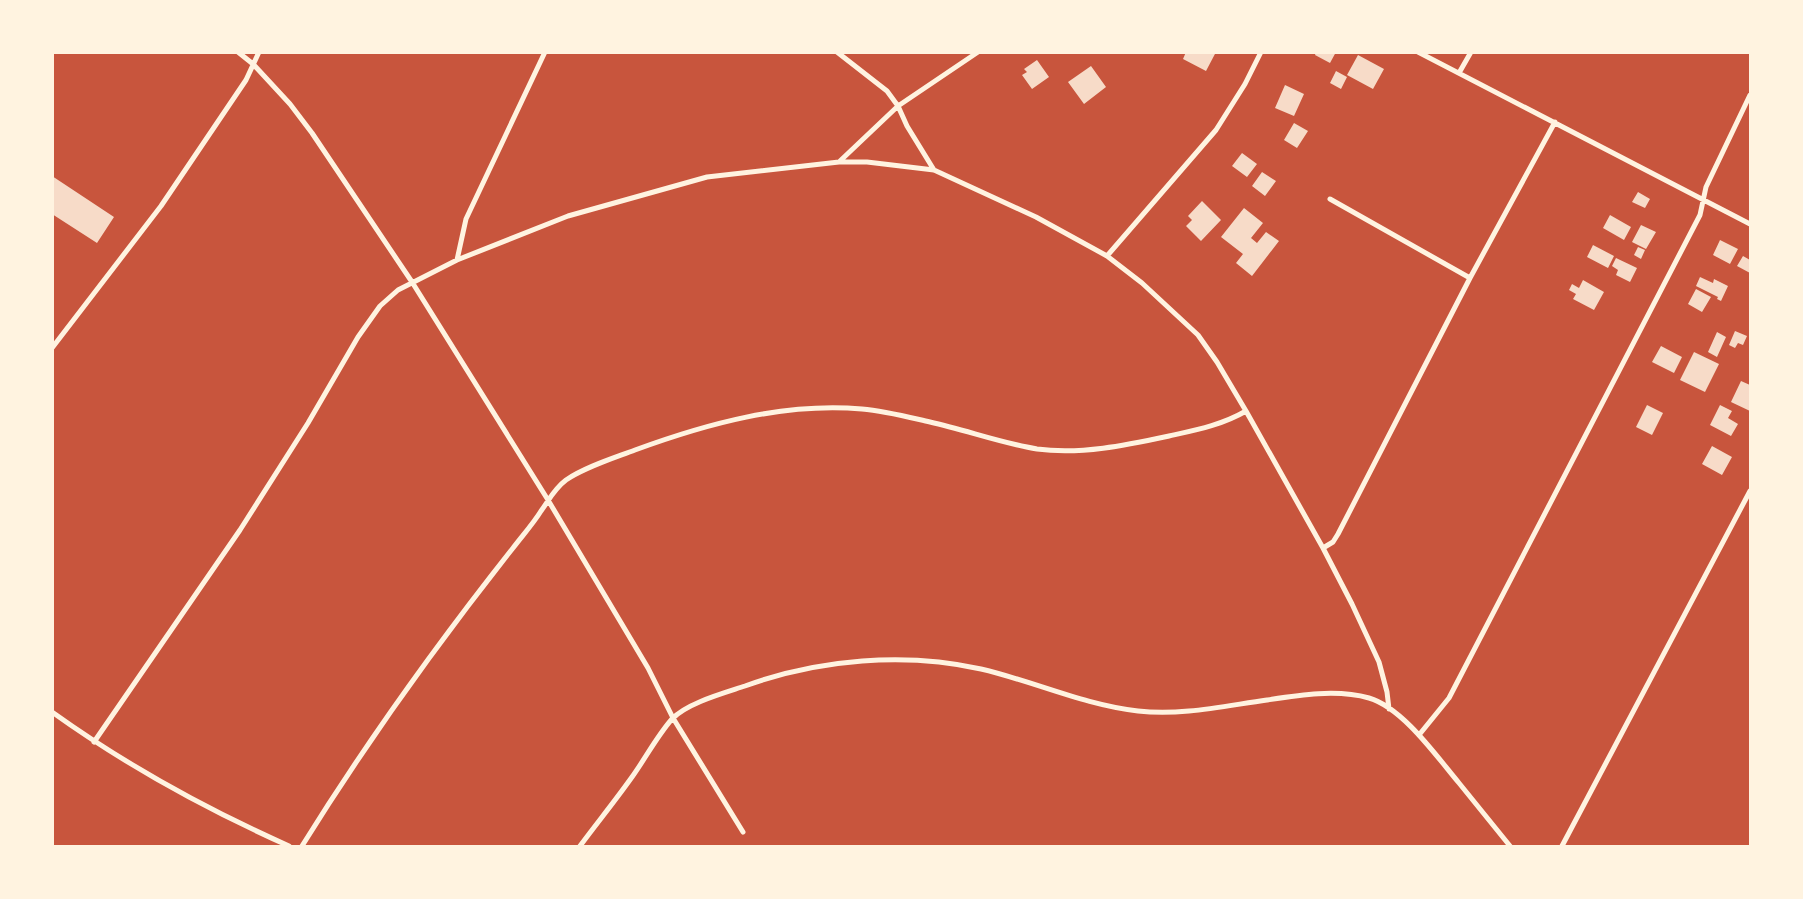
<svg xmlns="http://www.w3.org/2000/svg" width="1803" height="899" font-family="Inter,sans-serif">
	<rect width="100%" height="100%" fill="#c8553d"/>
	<path fill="#f7dbc8" d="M 1186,52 L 1216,52 L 1206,71 L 1183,59 Z
		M 1316,52 L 1336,52 L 1330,63 L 1315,55 Z
		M 1358,55 L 1384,69 L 1373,89 L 1347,75 Z
		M 1037,60 L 1049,77 L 1032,89 L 1022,75 L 1027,72 L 1024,69 Z
		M 1091,66 L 1106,87 L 1084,104 L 1068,82 Z
		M 1336,71 L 1347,77 L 1341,89 L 1330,83 Z
		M 1285,85 L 1304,94 L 1294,116 L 1275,108 Z
		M 1294,123 L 1308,131 L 1297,148 L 1284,140 Z
		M 1242,153 L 1257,164 L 1247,177 L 1232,166 Z
		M 1262,172 L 1276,181 L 1265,196 L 1252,186 Z
		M 52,176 L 114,217 L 97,243 L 52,214 Z
		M 1638,192 L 1650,199 L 1645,208 L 1632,202 Z
		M 1202,201 L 1221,220 L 1201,241 L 1186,226 L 1192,220 L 1188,216 Z
		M 1244,208 L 1263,223 L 1251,238 L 1257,243 L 1266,232 L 1279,241 L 1252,276 L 1236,263 L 1243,254 L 1221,237 Z
		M 1610,215 L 1631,227 L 1624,240 L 1603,228 Z
		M 1641,225 L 1656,232 L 1646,249 L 1632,242 Z
		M 1720,240 L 1738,249 L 1730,264 L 1713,255 Z
		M 1593,245 L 1614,256 L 1608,268 L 1587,257 Z
		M 1638,247 L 1645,250 L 1641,259 L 1634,255 Z
		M 1743,256 L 1750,260 L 1750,273 L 1737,266 Z
		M 1616,258 L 1637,268 L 1630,282 L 1616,275 L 1618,270 L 1612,266 Z
		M 1700,277 L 1713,283 L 1714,279 L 1728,286 L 1721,301 L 1717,299 L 1718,297 L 1696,286 Z
		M 1583,280 L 1604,292 L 1594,310 L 1573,299 L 1576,294 L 1569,290 L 1572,284 L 1579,288 Z
		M 1696,289 L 1711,297 L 1702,312 L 1688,304 Z
		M 1735,331 L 1747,336 L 1743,345 L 1738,343 L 1735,348 L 1729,345 Z
		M 1717,332 L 1726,337 L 1717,357 L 1708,352 Z
		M 1661,346 L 1682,357 L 1674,373 L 1652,362 Z
		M 1694,352 L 1719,364 L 1705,392 L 1680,380 Z
		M 1741,381 L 1750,385 L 1750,411 L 1731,402 Z
		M 1647,405 L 1663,413 L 1652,435 L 1636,427 Z
		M 1720,405 L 1732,411 L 1728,418 L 1738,424 L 1731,436 L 1710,425 Z
		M 1712,446 L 1732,457 L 1722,475 L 1702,464 Z"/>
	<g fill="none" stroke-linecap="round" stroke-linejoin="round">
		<path stroke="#fff3e0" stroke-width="5" d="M 238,52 L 253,64 L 290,104 L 312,133 L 412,282 L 548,500 L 648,668 L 673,718 L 743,832
			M 837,52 L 887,91 L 898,106 L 907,126 L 934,170
			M 1418,52 L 1750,224
			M 1459,73 L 1471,52
			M 840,161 L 898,106 L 978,52
			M 1330,199 L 1470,278
			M 1107,256 L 1216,130 L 1245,84 L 1261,52
			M 457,260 L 466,219 L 545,52
			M 52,348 L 161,206 L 246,80 L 259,52
			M 1323,548 L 1333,542 L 1338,534 L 1470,278 L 1555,122
			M 52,712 C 126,765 206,809 289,846
			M 1419,735 L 1449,698 L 1700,215 L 1706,187 L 1750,95
			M 94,742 L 240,530 L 308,423 L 358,337 L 380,306 L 398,290 L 457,260 L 568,216 L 707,177 L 839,162 L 867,162 L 934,170 L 1036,217 L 1107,256 L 1142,283 L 1198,335 L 1217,362 L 1246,411 L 1323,548 L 1352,604 L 1379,662 L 1387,692 L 1389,709
			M 302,846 C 366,743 437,644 513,548 C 522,536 533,524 541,511 C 549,500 554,489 566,480 C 585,467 614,458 635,450 C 706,424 785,402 862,409 C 885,411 908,417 930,422 C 966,430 1001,443 1037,449 C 1081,455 1127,445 1169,436 C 1196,430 1222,425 1246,411
			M 580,846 C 597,823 615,801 632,777 C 645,759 657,736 672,719 C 687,703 724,693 745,686 C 819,659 905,652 981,669 C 1033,681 1084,705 1138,711 C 1181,716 1224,706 1267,700 C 1299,695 1337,689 1369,698 C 1403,708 1437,757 1459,783 C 1476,804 1493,825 1510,846
			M 1562,846 L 1750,491"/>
	</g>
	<rect width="1803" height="899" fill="none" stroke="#fff3e0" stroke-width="108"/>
</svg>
